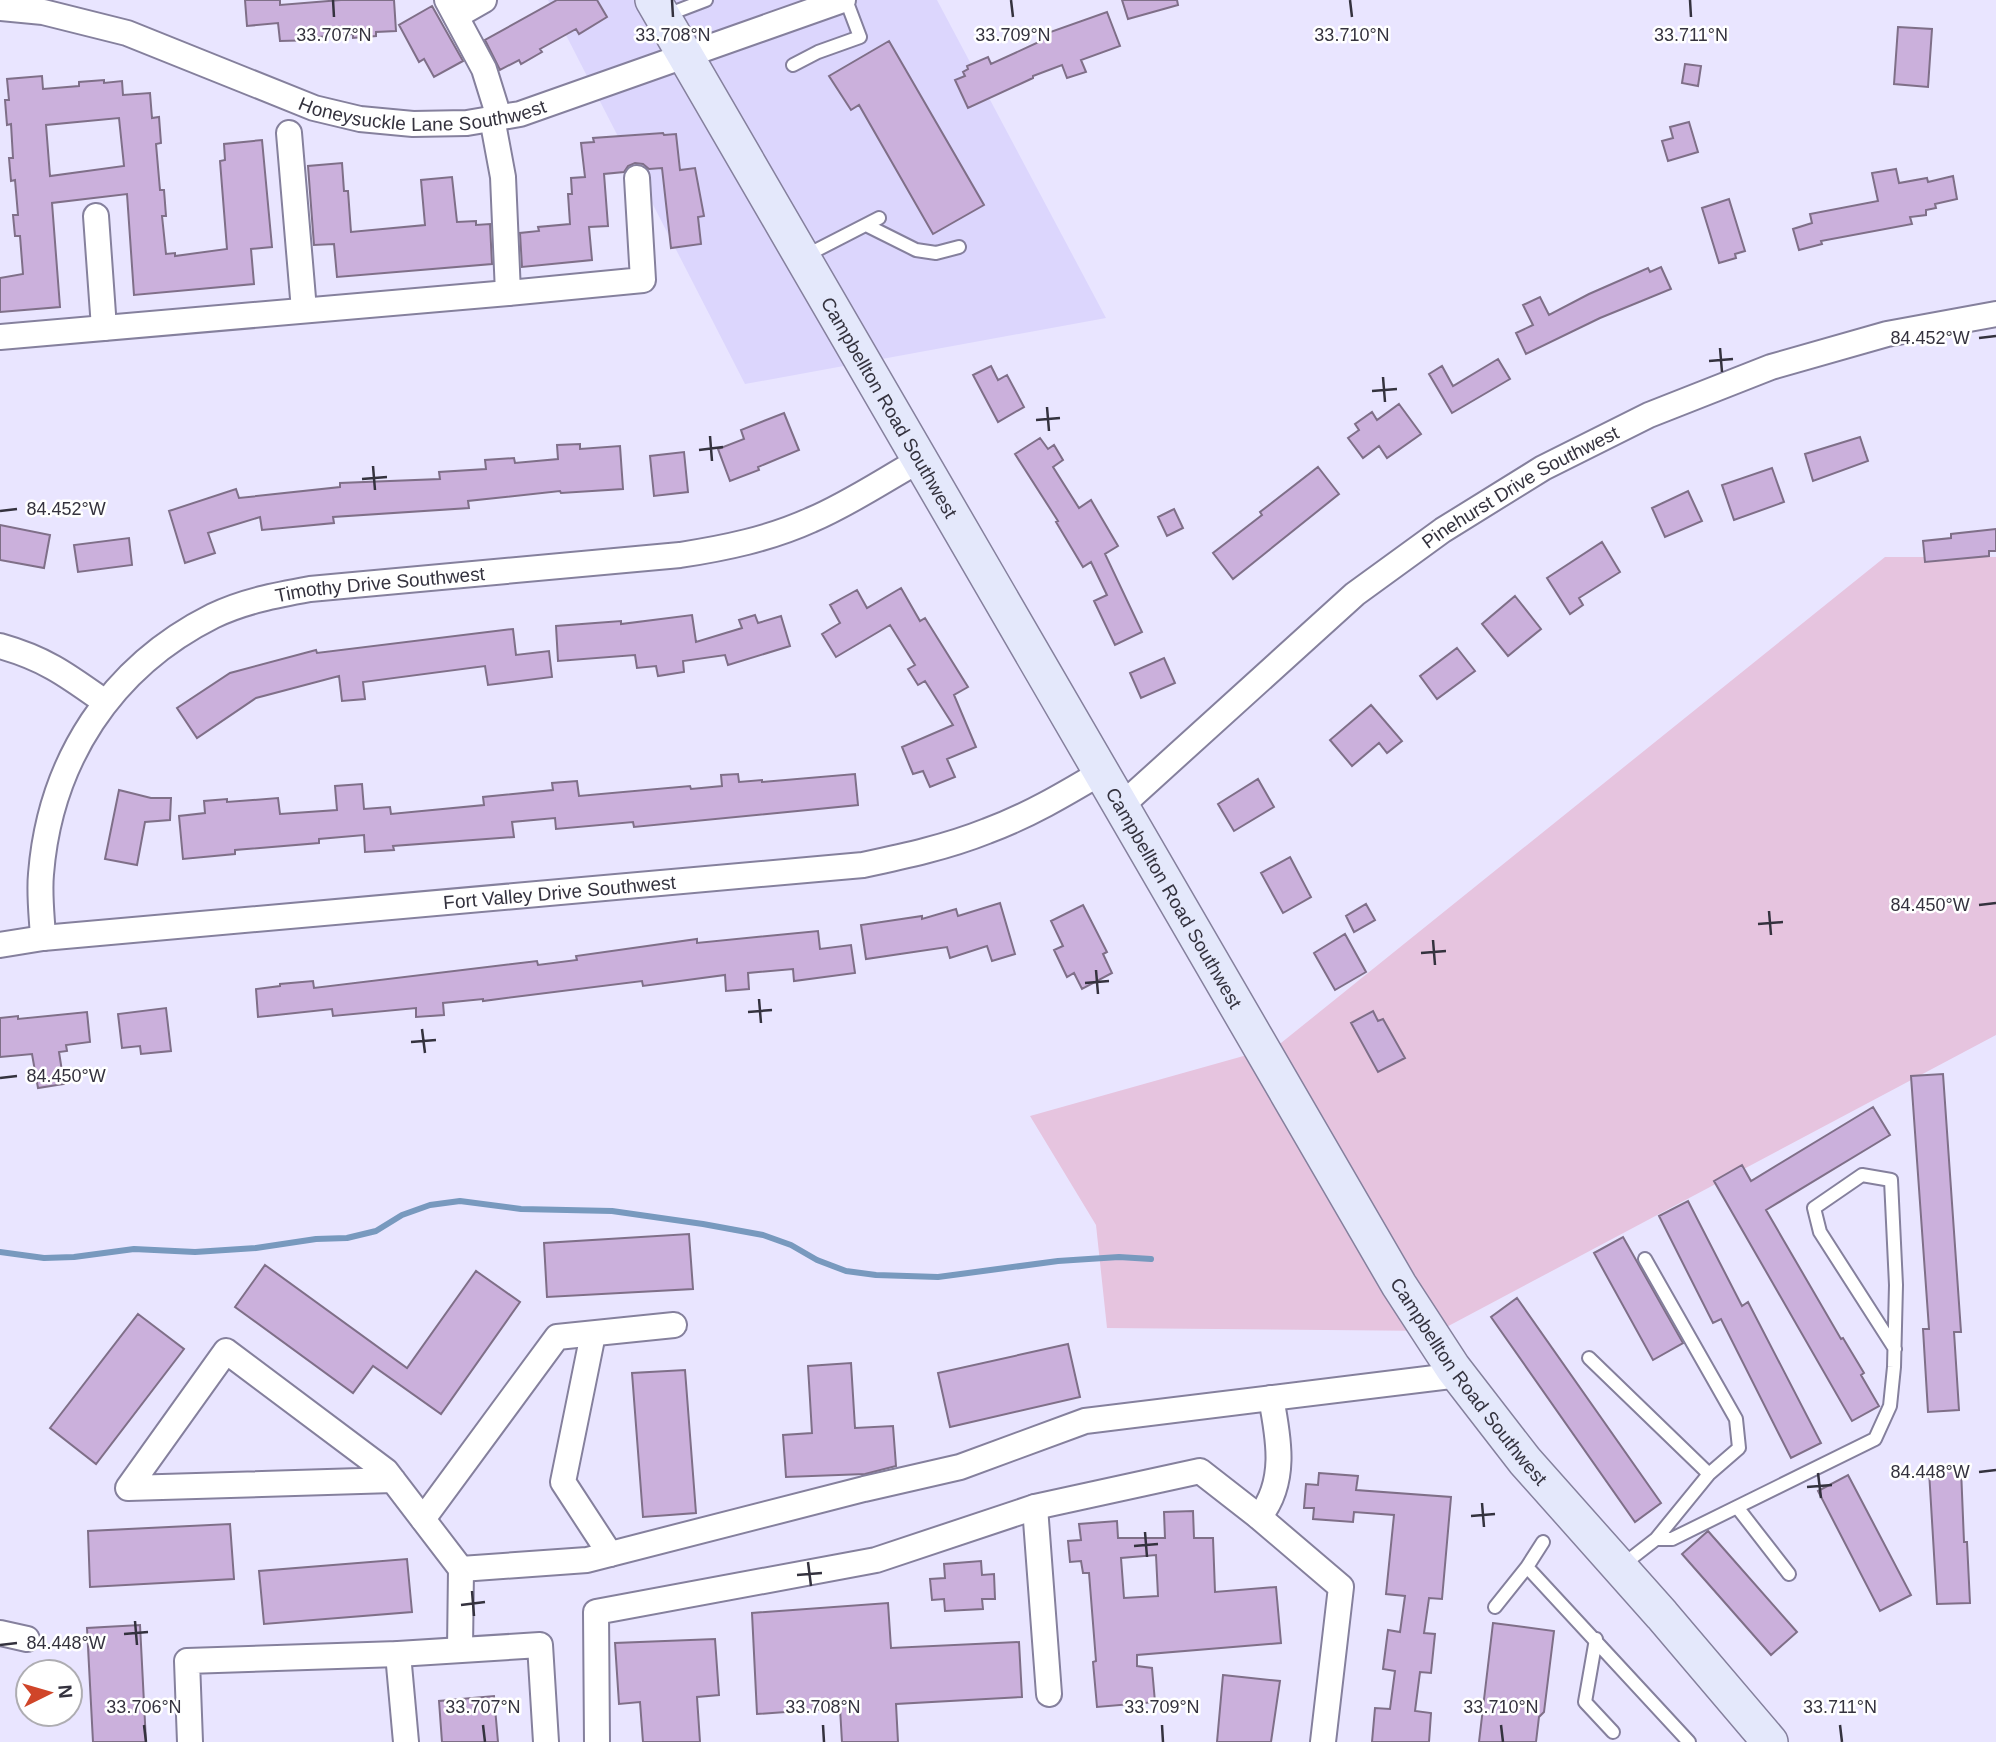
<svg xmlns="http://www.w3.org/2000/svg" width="1996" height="1742" font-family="Helvetica,sans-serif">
	<rect width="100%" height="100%" fill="#e9e5ff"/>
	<path fill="#dcd6fd" d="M 548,0 L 937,0 L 1106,318 L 745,384 Z"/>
	<path fill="#e6c4df" d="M 1885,557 L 1996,557 L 1996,1035 L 1439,1331 L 1107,1328 L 1096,1225 L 1030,1116 L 1276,1047 Z"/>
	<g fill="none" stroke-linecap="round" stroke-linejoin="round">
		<path stroke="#7899be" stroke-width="6" d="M 0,1252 L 44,1258 L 74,1257 L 134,1249 L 195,1252 L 256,1248 L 316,1239 L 347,1238 L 376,1231 L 402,1215 L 430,1205 L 460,1201 L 521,1209 L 612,1211 L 703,1224 L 763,1235 L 791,1245 L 817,1260 L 846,1271 L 876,1275 L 938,1277 L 1058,1261 L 1119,1257 L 1151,1259"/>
	</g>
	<path fill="#cbb0dc" stroke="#7f6f88" stroke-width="2" fill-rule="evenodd" d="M 245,0 L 280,0 L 280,5 L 341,0 L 394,0 L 396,31 L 376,32 L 376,36 L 353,38 L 353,34 L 319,37 L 319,40 L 280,41 L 278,23 L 247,26 Z
		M 557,0 L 597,0 L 607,17 L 579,34 L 576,29 L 540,49 L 542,52 L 521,64 L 519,60 L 500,70 L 485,40 Z
		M 1122,0 L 1177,0 L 1178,5 L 1128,19 Z
		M 432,6 L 463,61 L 434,77 L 424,59 L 419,62 L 399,25 Z
		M 1107,12 L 1120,46 L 1081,60 L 1086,72 L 1067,78 L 1062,65 L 1033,76 L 1033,78 L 968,108 L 955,80 L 965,76 L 963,72 L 968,69 L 967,66 L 988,57 L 991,64 L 1041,41 L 1039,36 Z
		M 1898,27 L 1932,29 L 1928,87 L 1894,84 Z
		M 889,41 L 984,205 L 933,234 L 859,105 L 851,110 L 829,76 Z
		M 1685,64 L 1701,66 L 1698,86 L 1682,83 Z
		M 42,76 L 43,89 L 79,86 L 79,82 L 104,80 L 104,83 L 122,81 L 123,95 L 150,93 L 152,118 L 159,117 L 161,143 L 156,144 L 160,190 L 164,190 L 166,216 L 162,216 L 166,254 L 175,253 L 175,256 L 227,249 L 220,161 L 225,160 L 224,144 L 262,140 L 272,247 L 251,249 L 254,284 L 134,295 L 127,194 L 52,203 L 60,307 L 0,312 L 0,278 L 23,274 L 20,236 L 15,236 L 13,215 L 18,215 L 15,180 L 11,181 L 9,158 L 13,158 L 11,124 L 7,125 L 5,100 L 9,100 L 7,79 ZM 119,118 L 124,166 L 50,176 L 46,125 Z
		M 1689,122 L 1698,152 L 1668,161 L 1662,141 L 1673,138 L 1670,127 Z
		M 663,133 L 664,135 L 676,134 L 680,170 L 695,168 L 704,216 L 698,217 L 701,244 L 671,248 L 662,168 L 649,169 L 643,164 L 635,163 L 628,166 L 624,172 L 604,174 L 608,226 L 589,227 L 592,260 L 522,267 L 520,233 L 539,231 L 538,227 L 570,224 L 568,194 L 572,194 L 571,178 L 585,177 L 581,143 L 594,142 L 593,138 Z
		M 342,163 L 344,191 L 348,191 L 351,232 L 425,225 L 421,180 L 452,177 L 457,222 L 476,221 L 476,225 L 490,224 L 492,264 L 337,277 L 334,244 L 314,245 L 308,166 Z
		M 1896,169 L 1899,183 L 1927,178 L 1928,182 L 1953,176 L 1957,199 L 1935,204 L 1936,208 L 1926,210 L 1926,215 L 1910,217 L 1912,224 L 1821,241 L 1822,244 L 1799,250 L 1793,229 L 1812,223 L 1810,214 L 1878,201 L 1872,173 Z
		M 1729,199 L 1745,251 L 1735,254 L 1736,258 L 1719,263 L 1702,208 Z
		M 1661,267 L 1671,289 L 1600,318 L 1526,354 L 1516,333 L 1533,325 L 1523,305 L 1540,297 L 1549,315 L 1589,294 L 1648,268 L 1650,272 Z
		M 1498,359 L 1510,379 L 1452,413 L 1429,374 L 1442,366 L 1453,386 Z
		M 991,366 L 998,380 L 1007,375 L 1024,407 L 998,422 L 973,375 Z
		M 1399,404 L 1421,434 L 1387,458 L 1379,446 L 1363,458 L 1348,438 L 1359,430 L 1355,424 L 1372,412 L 1377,420 Z
		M 784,413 L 799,450 L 758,467 L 759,470 L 730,481 L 718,449 L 744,439 L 741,430 Z
		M 1860,437 L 1868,461 L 1813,481 L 1805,454 Z
		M 1040,438 L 1048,449 L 1054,445 L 1063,460 L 1053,467 L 1079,508 L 1091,500 L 1118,546 L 1105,554 L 1142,632 L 1115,645 L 1094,601 L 1107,595 L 1091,562 L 1083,567 L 1056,522 L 1058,521 L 1015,454 Z
		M 580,444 L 580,449 L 620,446 L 623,489 L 561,493 L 560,491 L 468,501 L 469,508 L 333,517 L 334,523 L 262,530 L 260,517 L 208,533 L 215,553 L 185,563 L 169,511 L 236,489 L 239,498 L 340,487 L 340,483 L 440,479 L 439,472 L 486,469 L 485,460 L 514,458 L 515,463 L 558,459 L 557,445 Z
		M 684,452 L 688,492 L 654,496 L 650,456 Z
		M 1318,467 L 1339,494 L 1233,579 L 1213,553 L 1262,515 L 1260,512 Z
		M 1772,468 L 1784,502 L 1734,520 L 1722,485 Z
		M 1688,491 L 1702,521 L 1665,537 L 1652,508 Z
		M 1174,509 L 1183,528 L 1167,536 L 1158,517 Z
		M 0,525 L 50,535 L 44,568 L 0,560 Z
		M 1996,529 L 1996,551 L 1989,551 L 1989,556 L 1925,562 L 1923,541 L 1951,538 L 1951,534 Z
		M 129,538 L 132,565 L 78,572 L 74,545 Z
		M 1602,542 L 1620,572 L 1579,598 L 1583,605 L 1570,614 L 1547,578 Z
		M 901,588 L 920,621 L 925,618 L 968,687 L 954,695 L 976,747 L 947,759 L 955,777 L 930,787 L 923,771 L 913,774 L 902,747 L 953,725 L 925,681 L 918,685 L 908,669 L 915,665 L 890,625 L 836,657 L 822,634 L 840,623 L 830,605 L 857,590 L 867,608 Z
		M 1515,596 L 1541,629 L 1508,656 L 1482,624 Z
		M 692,615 L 696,642 L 742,628 L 739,620 L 755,615 L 758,623 L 781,616 L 790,646 L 728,665 L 725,655 L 683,661 L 684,672 L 658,676 L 656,666 L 637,668 L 635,655 L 558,661 L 556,626 L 621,621 L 621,624 Z
		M 513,629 L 516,655 L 549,651 L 552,677 L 488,685 L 485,666 L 363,682 L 365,699 L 342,701 L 339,676 L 256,698 L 197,738 L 177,708 L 230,673 L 316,650 L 317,653 Z
		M 1457,648 L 1475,671 L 1437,699 L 1420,676 Z
		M 1164,658 L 1175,683 L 1141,698 L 1130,673 Z
		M 1371,705 L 1402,741 L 1387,753 L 1379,743 L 1352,766 L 1330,740 Z
		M 738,774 L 739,782 L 762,780 L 762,782 L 855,774 L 858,805 L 634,827 L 633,822 L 556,829 L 555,818 L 512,822 L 514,837 L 393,846 L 394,850 L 365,852 L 364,835 L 319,839 L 319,843 L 235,850 L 235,854 L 183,859 L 179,816 L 205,813 L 204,801 L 227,799 L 227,802 L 278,798 L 280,814 L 337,810 L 335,786 L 362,784 L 364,809 L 390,807 L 391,814 L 484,805 L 483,797 L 553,790 L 552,783 L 577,781 L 579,796 L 690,786 L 691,789 L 722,786 L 721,775 Z
		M 1258,779 L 1274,807 L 1234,831 L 1218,804 Z
		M 119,790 L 151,798 L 171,798 L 170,820 L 145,822 L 137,865 L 105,859 Z
		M 1290,857 L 1311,897 L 1283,913 L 1261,873 Z
		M 1000,903 L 1015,954 L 992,961 L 987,946 L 950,958 L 947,947 L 866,959 L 861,925 L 922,916 L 922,919 L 956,909 L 958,916 Z
		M 1366,904 L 1375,920 L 1354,932 L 1346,916 Z
		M 1083,905 L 1107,952 L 1103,954 L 1112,973 L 1082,989 L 1074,973 L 1067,977 L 1054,950 L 1063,946 L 1051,921 Z
		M 818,931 L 820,949 L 851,945 L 855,973 L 794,981 L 793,969 L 748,973 L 749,989 L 726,991 L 725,975 L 643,986 L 642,981 L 483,1001 L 483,999 L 443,1003 L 444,1015 L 416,1017 L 416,1008 L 333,1016 L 332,1009 L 258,1017 L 256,989 L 280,986 L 280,984 L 313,981 L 314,988 L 537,961 L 538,965 L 577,960 L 576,956 L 697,939 L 697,943 Z
		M 1345,934 L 1366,972 L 1335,990 L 1314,953 Z
		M 166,1008 L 171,1051 L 141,1054 L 140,1046 L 122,1048 L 118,1014 Z
		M 1373,1011 L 1378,1021 L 1383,1019 L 1405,1058 L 1378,1072 L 1351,1023 Z
		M 87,1012 L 90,1042 L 66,1045 L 67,1051 L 59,1052 L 64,1084 L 38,1088 L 32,1054 L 0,1057 L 0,1018 L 18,1016 L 18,1019 Z
		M 1943,1074 L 1961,1332 L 1954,1332 L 1959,1410 L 1928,1412 L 1923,1329 L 1929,1329 L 1911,1076 Z
		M 1873,1107 L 1890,1135 L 1766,1210 L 1841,1339 L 1843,1338 L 1864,1373 L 1861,1375 L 1879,1406 L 1852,1421 L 1714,1181 L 1742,1165 L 1751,1181 Z
		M 1688,1201 L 1742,1306 L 1748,1302 L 1821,1443 L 1791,1458 L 1721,1319 L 1713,1323 L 1659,1216 Z
		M 689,1234 L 693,1289 L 547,1297 L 544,1243 Z
		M 1623,1237 L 1683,1343 L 1653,1360 L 1594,1253 Z
		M 265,1265 L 407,1368 L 476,1271 L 520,1302 L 441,1414 L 373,1366 L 353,1393 L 235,1307 Z
		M 1517,1298 L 1661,1503 L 1635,1522 L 1491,1317 Z
		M 138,1314 L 184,1349 L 96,1464 L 50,1428 Z
		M 1068,1344 L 1080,1397 L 950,1427 L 938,1373 Z
		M 851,1363 L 855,1428 L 893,1426 L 896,1466 L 865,1474 L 786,1477 L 783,1435 L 812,1433 L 808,1366 Z
		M 685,1370 L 696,1513 L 643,1517 L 632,1373 Z
		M 1961,1469 L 1964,1542 L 1967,1542 L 1970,1603 L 1937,1604 L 1929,1471 Z
		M 1319,1473 L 1358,1476 L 1356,1490 L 1451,1497 L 1442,1599 L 1429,1598 L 1424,1633 L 1435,1634 L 1431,1673 L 1420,1672 L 1415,1711 L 1431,1713 L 1429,1742 L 1372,1742 L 1375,1708 L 1390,1709 L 1395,1671 L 1383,1669 L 1388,1630 L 1400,1632 L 1405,1596 L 1386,1594 L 1394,1515 L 1354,1512 L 1353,1522 L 1313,1519 L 1314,1508 L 1304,1508 L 1306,1484 L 1318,1485 Z
		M 1848,1475 L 1911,1595 L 1880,1611 L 1818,1491 Z
		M 1193,1511 L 1194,1538 L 1213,1538 L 1215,1592 L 1276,1587 L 1281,1643 L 1137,1655 L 1137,1666 L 1152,1668 L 1155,1702 L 1097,1707 L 1093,1662 L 1096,1661 L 1089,1573 L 1083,1573 L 1081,1561 L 1070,1562 L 1068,1541 L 1081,1540 L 1079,1524 L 1117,1521 L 1118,1538 L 1165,1538 L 1164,1512 ZM 1156,1555 L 1158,1596 L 1124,1598 L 1121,1558 Z
		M 230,1524 L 234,1579 L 90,1587 L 88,1531 Z
		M 1708,1531 L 1797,1632 L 1771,1655 L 1682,1554 Z
		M 407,1559 L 412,1612 L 264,1624 L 259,1571 Z
		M 981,1561 L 982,1575 L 994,1574 L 995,1599 L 982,1599 L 983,1609 L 945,1611 L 944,1599 L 932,1600 L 930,1579 L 945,1578 L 944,1564 Z
		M 888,1603 L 891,1648 L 1019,1642 L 1022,1697 L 896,1704 L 898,1742 L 842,1742 L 840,1708 L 757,1714 L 752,1613 Z
		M 1493,1623 L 1554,1631 L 1544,1712 L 1539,1717 L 1536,1742 L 1479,1742 Z
		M 140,1625 L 146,1742 L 93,1742 L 87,1628 Z
		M 715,1639 L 719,1695 L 697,1697 L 700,1742 L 643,1742 L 640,1702 L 619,1704 L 615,1643 Z
		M 1223,1675 L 1280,1681 L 1271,1742 L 1217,1742 Z
		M 494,1696 L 498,1742 L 442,1742 L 439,1701 Z"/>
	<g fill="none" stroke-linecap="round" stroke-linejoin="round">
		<g stroke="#85809d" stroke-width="16">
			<path id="service" d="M 664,16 L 706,0
				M 793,65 L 818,52 L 860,37 L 846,0
				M 866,225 L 916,250 L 936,253 L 959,247
				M 803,257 L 879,218
				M 1589,1358 L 1709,1474
				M 1737,1507 L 1789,1574
				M 1656,1539 L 1672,1539 L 1875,1439 L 1890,1406 L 1894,1367 L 1896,1285 L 1891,1180 L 1862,1175 L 1814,1208 L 1820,1232 L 1895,1349
				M 1527,1567 L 1543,1542
				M 1620,1567 L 1656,1539 L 1709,1474 L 1739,1448 L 1736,1419 L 1645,1259
				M 1495,1607 L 1527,1567 L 1689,1742
				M 1596,1639 L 1585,1702 L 1613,1732"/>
		</g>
		<g stroke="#85809d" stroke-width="28">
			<g id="minor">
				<path d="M 447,0 L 484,69 L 499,117"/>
				<path id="s1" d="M 0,8 L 43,12 L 127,33 L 314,108 L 360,119 L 413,124 L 467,123 L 520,114 L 843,0"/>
				<path d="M 456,16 L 484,0"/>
				<path d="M 492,118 L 503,177 L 508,293 L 643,280 L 637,178"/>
				<path d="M 289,133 L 304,310"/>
				<path d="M 96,216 L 104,328"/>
				<path d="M 0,337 L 508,293"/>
				<path d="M 0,646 C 46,659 67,675 105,702"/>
				<path id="s2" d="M 1121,806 L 1355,594 L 1443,530 L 1543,468 L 1649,415 L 1771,367 L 1887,334 L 1996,314"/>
				<path id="s3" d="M 43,938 C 42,917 39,895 41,874 C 50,761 111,667 213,616 C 244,601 277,595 310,589 L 680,555 C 725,548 769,539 811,520 C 849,504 884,480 920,460"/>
				<path id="s4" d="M 0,945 L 43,938 L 863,865 C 905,856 947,847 987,831 C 1028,816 1065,794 1102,772"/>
				<path d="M 593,1334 L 563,1482 L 610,1554"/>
				<path d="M 393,1480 L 128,1488 L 226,1351 L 386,1471 L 461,1569 L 460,1649"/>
				<path d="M 1035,1507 L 1049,1694"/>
				<path d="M 1259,1517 C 1287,1483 1279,1439 1271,1398"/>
				<path d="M 423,1519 L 557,1337 L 674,1325"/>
				<path d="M 461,1569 L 587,1560 L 864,1489 L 960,1467 L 1085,1421 L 1459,1375"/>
				<path d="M 0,1633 L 27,1639"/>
				<path d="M 398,1654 L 406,1742"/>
				<path d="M 190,1742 L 187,1661 L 398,1654 L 540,1645 L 546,1742"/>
				<path d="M 597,1742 L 596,1612 L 876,1560 L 1035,1507 L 1200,1471 L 1259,1517 L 1341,1587 L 1323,1742"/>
			</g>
		</g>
		<g stroke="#85809d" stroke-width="38">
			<g id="secondary">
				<path id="s5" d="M 653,0 L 1399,1285 L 1453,1368 L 1525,1461 L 1662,1615 L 1770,1742"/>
			</g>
		</g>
		<use href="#service" stroke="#fff" stroke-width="12"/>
		<use href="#minor" stroke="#fff" stroke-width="24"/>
		<use href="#secondary" stroke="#e4e8fb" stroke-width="35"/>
	</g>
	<path fill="none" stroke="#34323e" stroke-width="2.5" d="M 333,0 L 334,17M 672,0 L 673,17M 1011,0 L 1013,17M 1350,0 L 1352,17M 1690,0 L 1691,17M 1979,338 L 1996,336M 1720,348 L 1722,372M 1709,361 L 1733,359M 1383,377 L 1385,402M 1372,391 L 1397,389M 1047,407 L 1049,431M 1036,420 L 1060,418M 710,436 L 712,461M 699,450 L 723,447M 373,466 L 375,490M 362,479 L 387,477M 0,511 L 17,509M 1979,905 L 1996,903M 1769,911 L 1771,935M 1758,924 L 1783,922M 1433,940 L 1435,965M 1421,953 L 1446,951M 1096,970 L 1098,994M 1085,983 L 1109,981M 759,999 L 761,1023M 748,1012 L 772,1010M 422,1029 L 425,1053M 411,1042 L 436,1040M 0,1078 L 17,1076M 1979,1472 L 1996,1470M 1818,1473 L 1821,1498M 1807,1487 L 1832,1485M 1482,1503 L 1484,1527M 1471,1516 L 1495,1514M 1145,1532 L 1147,1557M 1134,1546 L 1158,1544M 808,1562 L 811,1586M 797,1575 L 822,1573M 472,1591 L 474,1616M 461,1605 L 485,1602M 135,1621 L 137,1645M 124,1634 L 148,1632M 0,1645 L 17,1643M 144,1725 L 146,1742M 483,1725 L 485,1742M 823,1725 L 824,1742M 1162,1725 L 1163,1742M 1501,1725 L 1503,1742M 1840,1725 L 1842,1742"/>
	<g text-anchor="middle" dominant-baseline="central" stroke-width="5" stroke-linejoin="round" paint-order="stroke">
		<g font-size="19" fill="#34323e" stroke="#fff">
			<text stroke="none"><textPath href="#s1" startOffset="441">Honeysuckle Lane Southwest</textPath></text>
			<text stroke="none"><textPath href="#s5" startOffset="471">Campbellton Road Southwest</textPath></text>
			<text stroke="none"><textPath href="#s2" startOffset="513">Pinehurst Drive Southwest</textPath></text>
			<text stroke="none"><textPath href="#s3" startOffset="560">Timothy Drive Southwest</textPath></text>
			<text stroke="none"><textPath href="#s4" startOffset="562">Fort Valley Drive Southwest</textPath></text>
			<text stroke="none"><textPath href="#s5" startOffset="1038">Campbellton Road Southwest</textPath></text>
			<text stroke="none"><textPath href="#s5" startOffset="1605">Campbellton Road Southwest</textPath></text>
		</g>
	</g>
	<g font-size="18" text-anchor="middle" fill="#34323e" stroke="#fff" stroke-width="5" stroke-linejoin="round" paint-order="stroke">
		<text x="334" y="41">33.707°N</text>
		<text x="673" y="41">33.708°N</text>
		<text x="1013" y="41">33.709°N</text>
		<text x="1352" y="41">33.710°N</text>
		<text x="1691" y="41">33.711°N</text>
		<text x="1930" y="344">84.452°W</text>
		<text x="66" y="515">84.452°W</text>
		<text x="1930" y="911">84.450°W</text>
		<text x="66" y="1082">84.450°W</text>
		<text x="1930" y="1478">84.448°W</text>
		<text x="66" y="1649">84.448°W</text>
		<text x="144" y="1713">33.706°N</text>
		<text x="483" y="1713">33.707°N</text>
		<text x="823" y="1713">33.708°N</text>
		<text x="1162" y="1713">33.709°N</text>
		<text x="1501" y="1713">33.710°N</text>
		<text x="1840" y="1713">33.711°N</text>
	</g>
	<g transform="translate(49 1693) rotate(85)"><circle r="33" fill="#ffffff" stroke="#aeadb2" stroke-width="2"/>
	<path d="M0-5L12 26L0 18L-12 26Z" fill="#d04529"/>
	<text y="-10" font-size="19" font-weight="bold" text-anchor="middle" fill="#34323e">N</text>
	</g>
</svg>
